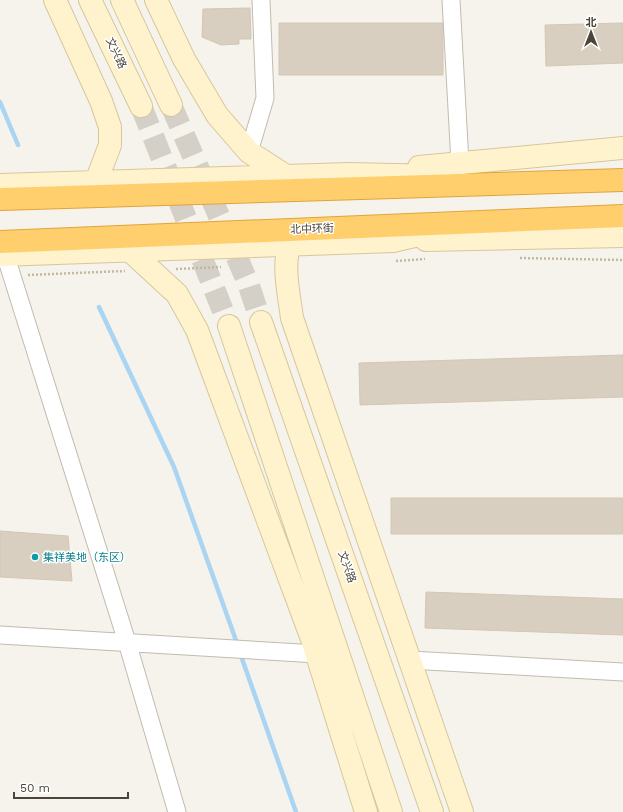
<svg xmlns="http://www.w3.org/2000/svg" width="623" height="812" font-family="'Work Sans','Noto Sans SC',sans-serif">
	<rect width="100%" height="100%" fill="#f6f3ec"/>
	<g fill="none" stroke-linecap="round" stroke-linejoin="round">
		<path stroke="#a9d4f2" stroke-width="4.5" d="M 0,102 L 18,145
			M 99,307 L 174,467 L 238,646
			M 240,653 L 296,812"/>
	</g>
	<path fill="#d8cfc1" stroke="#d3c7b4" d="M 250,8 L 251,39 L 239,39 L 239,44 L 221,45 L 202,37 L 203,9 Z
		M 279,23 L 443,23 L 443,75 L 279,75 Z
		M 623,23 L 623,63 L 546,66 L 545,25 Z
		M 623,355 L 623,397 L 360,405 L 359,363 Z
		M 391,498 L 623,498 L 623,534 L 391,534 Z
		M 0,531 L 68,536 L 72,581 L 0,577 Z
		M 426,592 L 623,599 L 623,635 L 425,628 Z"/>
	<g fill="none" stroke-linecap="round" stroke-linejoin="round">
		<path stroke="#d4d0c8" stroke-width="22" stroke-dasharray="22 11" stroke-linecap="butt" d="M 171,105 L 248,283 L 261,322
			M 141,106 L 229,326"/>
		<g stroke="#c2bbae" stroke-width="19">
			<path id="street" d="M 451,0 L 460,163
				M 249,152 L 265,98 L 261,0
				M 5,254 L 127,642 L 177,812
				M 0,635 L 317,654
				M 410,660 L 623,672"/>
		</g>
		<g stroke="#d6c79b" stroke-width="24">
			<path id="secondary" d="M 55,0 L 101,101 L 110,127 L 110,145 L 96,182
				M 90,0 L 141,106
				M 122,0 L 171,105
				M 156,0 L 184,59 L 217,115 L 249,152 L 286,176
				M 419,167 L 623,148
				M 0,185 L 349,174 L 440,176
				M 426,240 L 623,236
				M 290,243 C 282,266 289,294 292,318 L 462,812
				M 128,249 L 177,294 L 197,330 L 312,639 L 366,812
				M 0,255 L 393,241 L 445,229
				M 261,322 L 432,812
				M 229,326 L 391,812"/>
		</g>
		<g stroke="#e0a43c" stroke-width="24">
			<path id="highway" d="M 0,199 L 623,180
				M 0,242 L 623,216"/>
		</g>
		<path stroke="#c4b79f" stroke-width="2.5" stroke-dasharray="2 2" stroke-linecap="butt" d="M 520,258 L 623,260
			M 396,261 L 425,259
			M 176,269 L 221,267
			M 28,275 L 125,271"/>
		<use href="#street" stroke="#fff" stroke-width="17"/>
		<use href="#secondary" stroke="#fff3cd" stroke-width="22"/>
		<use href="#highway" stroke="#ffcf6e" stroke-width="22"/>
	</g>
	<circle fill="#0f9aa8" stroke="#fff" stroke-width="1.5" cx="35" cy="557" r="4"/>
	<g text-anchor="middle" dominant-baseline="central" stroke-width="3" stroke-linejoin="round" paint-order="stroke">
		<g font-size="11" fill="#4b4439" stroke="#fff">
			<text transform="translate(116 53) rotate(65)">文兴路</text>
			<text transform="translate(312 229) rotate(-2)">北中环街</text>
			<text transform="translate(347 567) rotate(71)">文兴路</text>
		</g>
		<g font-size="11" fill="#0d838f" stroke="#fff" text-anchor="start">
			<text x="43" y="557">集祥美地（东区）</text>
		</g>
	</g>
	<g transform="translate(591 32)" stroke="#ffffff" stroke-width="3" paint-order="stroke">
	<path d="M0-3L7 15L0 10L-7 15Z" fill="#4b4439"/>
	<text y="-6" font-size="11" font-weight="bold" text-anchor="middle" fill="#4b4439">北</text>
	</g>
	<path d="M14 792v6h114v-6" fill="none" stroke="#4b4439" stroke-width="2"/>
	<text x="20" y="792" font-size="12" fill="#4b4439" stroke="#ffffff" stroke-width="3" paint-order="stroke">50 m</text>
</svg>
